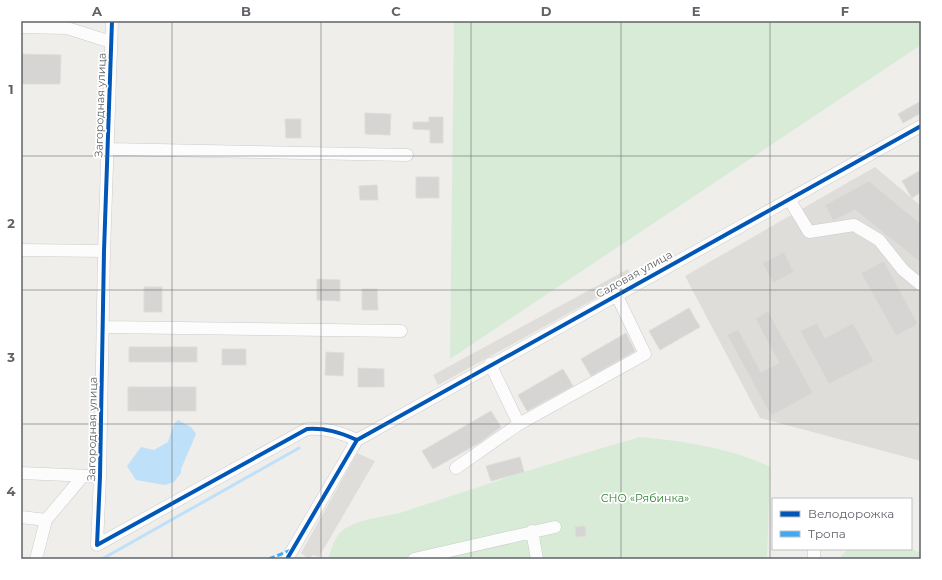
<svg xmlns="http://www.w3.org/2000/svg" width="942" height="580" font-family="Montserrat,sans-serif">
	<rect width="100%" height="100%" fill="#efeeea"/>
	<path fill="#dfddda" d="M 875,167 L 921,206 L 921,461 L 760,418 L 685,276 Z
		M 628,269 L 633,278 L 438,385 L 433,375 Z
		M 357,453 L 375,461 L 319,557 L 313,555 L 309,559 L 301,553 Z"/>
	<path fill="#d8ebd6" d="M 454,21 L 921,21 L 921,45 L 450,359 Z
		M 640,437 C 682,441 732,448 770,467 L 767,559 L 328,559 C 331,550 335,535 343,530 C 361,517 385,518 406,511 C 484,485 562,459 640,437 Z
		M 848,549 L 911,549 L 921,553 L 921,559 L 839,559 Z"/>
	<path fill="#bfe0f9" d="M 178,420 L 191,427 L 196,434 L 181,469 L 181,473 L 174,482 L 165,485 L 136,480 L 127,466 L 141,447 L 154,450 L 168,442 L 174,424 Z"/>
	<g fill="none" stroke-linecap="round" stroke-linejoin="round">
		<path stroke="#bfe0f9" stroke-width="3" d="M 102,559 L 299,448"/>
	</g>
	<path fill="#d6d5d3" stroke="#deddd9" d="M 21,54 L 61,55 L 60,84 L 21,84 Z
		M 921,101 L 921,113 L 903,123 L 898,114 Z
		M 365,113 L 391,114 L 390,135 L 365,134 Z
		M 429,117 L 443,117 L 443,143 L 430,143 L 430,130 L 413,129 L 413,122 L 429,122 Z
		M 285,119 L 301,119 L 301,138 L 286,138 Z
		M 921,170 L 921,192 L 912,198 L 902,181 Z
		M 416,177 L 439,177 L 439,198 L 416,198 Z
		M 869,181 L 921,224 L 921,263 L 855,210 L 833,221 L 825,205 Z
		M 377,185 L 378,200 L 360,200 L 359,186 Z
		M 784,252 L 794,272 L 773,283 L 762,263 Z
		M 884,261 L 918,324 L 896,336 L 861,273 Z
		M 317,279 L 340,280 L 340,301 L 317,300 Z
		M 144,287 L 162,287 L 162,312 L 144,312 Z
		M 362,289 L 377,289 L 378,310 L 362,310 Z
		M 689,308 L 700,327 L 660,350 L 649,331 Z
		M 768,311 L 813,393 L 771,416 L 727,335 L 738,329 L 761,372 L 779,363 L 755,318 Z
		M 817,323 L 825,338 L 853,323 L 874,361 L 829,384 L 800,331 Z
		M 626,333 L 635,351 L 591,376 L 581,359 Z
		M 129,347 L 197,347 L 197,362 L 129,362 Z
		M 222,349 L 246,349 L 246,365 L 222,365 Z
		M 326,352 L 344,353 L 343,376 L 325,375 Z
		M 358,368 L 384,369 L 384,387 L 358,387 Z
		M 563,369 L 573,386 L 527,411 L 518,395 Z
		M 128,387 L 196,387 L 196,411 L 128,411 Z
		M 491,411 L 501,427 L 479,443 L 433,469 L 422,451 Z
		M 520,457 L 524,472 L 491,481 L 486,466 Z
		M 585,526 L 586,536 L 576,537 L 575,527 Z"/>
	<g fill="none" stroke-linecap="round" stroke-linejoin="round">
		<g stroke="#cbcccc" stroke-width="13">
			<path id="minor" d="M 112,21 L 104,251 L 100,477 L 97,545 L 307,429 C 326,428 339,432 357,440
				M 21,27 L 67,28 L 111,42
				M 108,149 L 407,155
				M 789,199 L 809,232 L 854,225 L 879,240 L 903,270 L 921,285
				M 21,250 L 104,251
				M 103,327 L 401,331
				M 490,364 L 519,424 L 645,354 L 616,294
				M 456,468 L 519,424
				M 21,473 L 90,476
				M 21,517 L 46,520 L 83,476
				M 532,531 L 537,559
				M 36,559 L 46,520
				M 287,559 L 357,440 L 921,126
				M 414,559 L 555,527
				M 814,559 L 814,549"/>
		</g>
		<use href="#minor" stroke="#fdfcfc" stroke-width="12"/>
		<path stroke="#3fa9f5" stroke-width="3" stroke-dasharray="6 3" stroke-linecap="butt" d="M 269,559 L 291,550"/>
		<g stroke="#fff" stroke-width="6">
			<path id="cycleway" d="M 112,21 L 104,251 L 100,477 L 97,545 L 307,429 C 326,428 339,432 357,440
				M 287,559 L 357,440 L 921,126"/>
		</g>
		<use href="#cycleway" stroke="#0057b8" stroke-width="4"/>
	</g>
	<path fill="none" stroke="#5f6368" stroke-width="1" stroke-opacity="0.55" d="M 172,21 L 172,559M 321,21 L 321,559M 471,21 L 471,559M 621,21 L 621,559M 770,21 L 770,559M 21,156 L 921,156M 21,290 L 921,290M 21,424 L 921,424"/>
	<g text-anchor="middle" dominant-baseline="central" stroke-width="3.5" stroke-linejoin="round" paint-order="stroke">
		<g font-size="11" fill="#5f6368" stroke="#fff">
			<text transform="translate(100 105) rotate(-88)">Загородная улица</text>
			<text transform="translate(634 274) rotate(-29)">Садовая улица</text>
			<text transform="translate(92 429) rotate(-89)">Загородная улица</text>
		</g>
		<g font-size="11" fill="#348238" stroke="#fff">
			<text x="645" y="498">СНО «Рябинка»</text>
		</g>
	</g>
	<rect width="942" height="580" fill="none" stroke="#ffffff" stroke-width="44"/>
	<rect x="772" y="498" width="140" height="52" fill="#ffffff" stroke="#bfc1c3"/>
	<rect x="780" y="511" width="20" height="6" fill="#0057b8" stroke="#bfc1c3"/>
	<text x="808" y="518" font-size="12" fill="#5f6368">Велодорожка</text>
	<rect x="780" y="531" width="20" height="6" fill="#3fa9f5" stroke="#bfc1c3"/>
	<text x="808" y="538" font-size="12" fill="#5f6368">Тропа</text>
	<rect x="22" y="22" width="898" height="536" fill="none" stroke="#5f6368" stroke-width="1.5"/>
	<g font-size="13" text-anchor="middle" font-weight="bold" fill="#5f6368">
		<text x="97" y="16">A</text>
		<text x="246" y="16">B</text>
		<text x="396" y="16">C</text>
		<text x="546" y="16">D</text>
		<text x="696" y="16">E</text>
		<text x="845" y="16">F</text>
		<text x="11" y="94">1</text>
		<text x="11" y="228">2</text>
		<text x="11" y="362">3</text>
		<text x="11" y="496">4</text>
	</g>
</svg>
